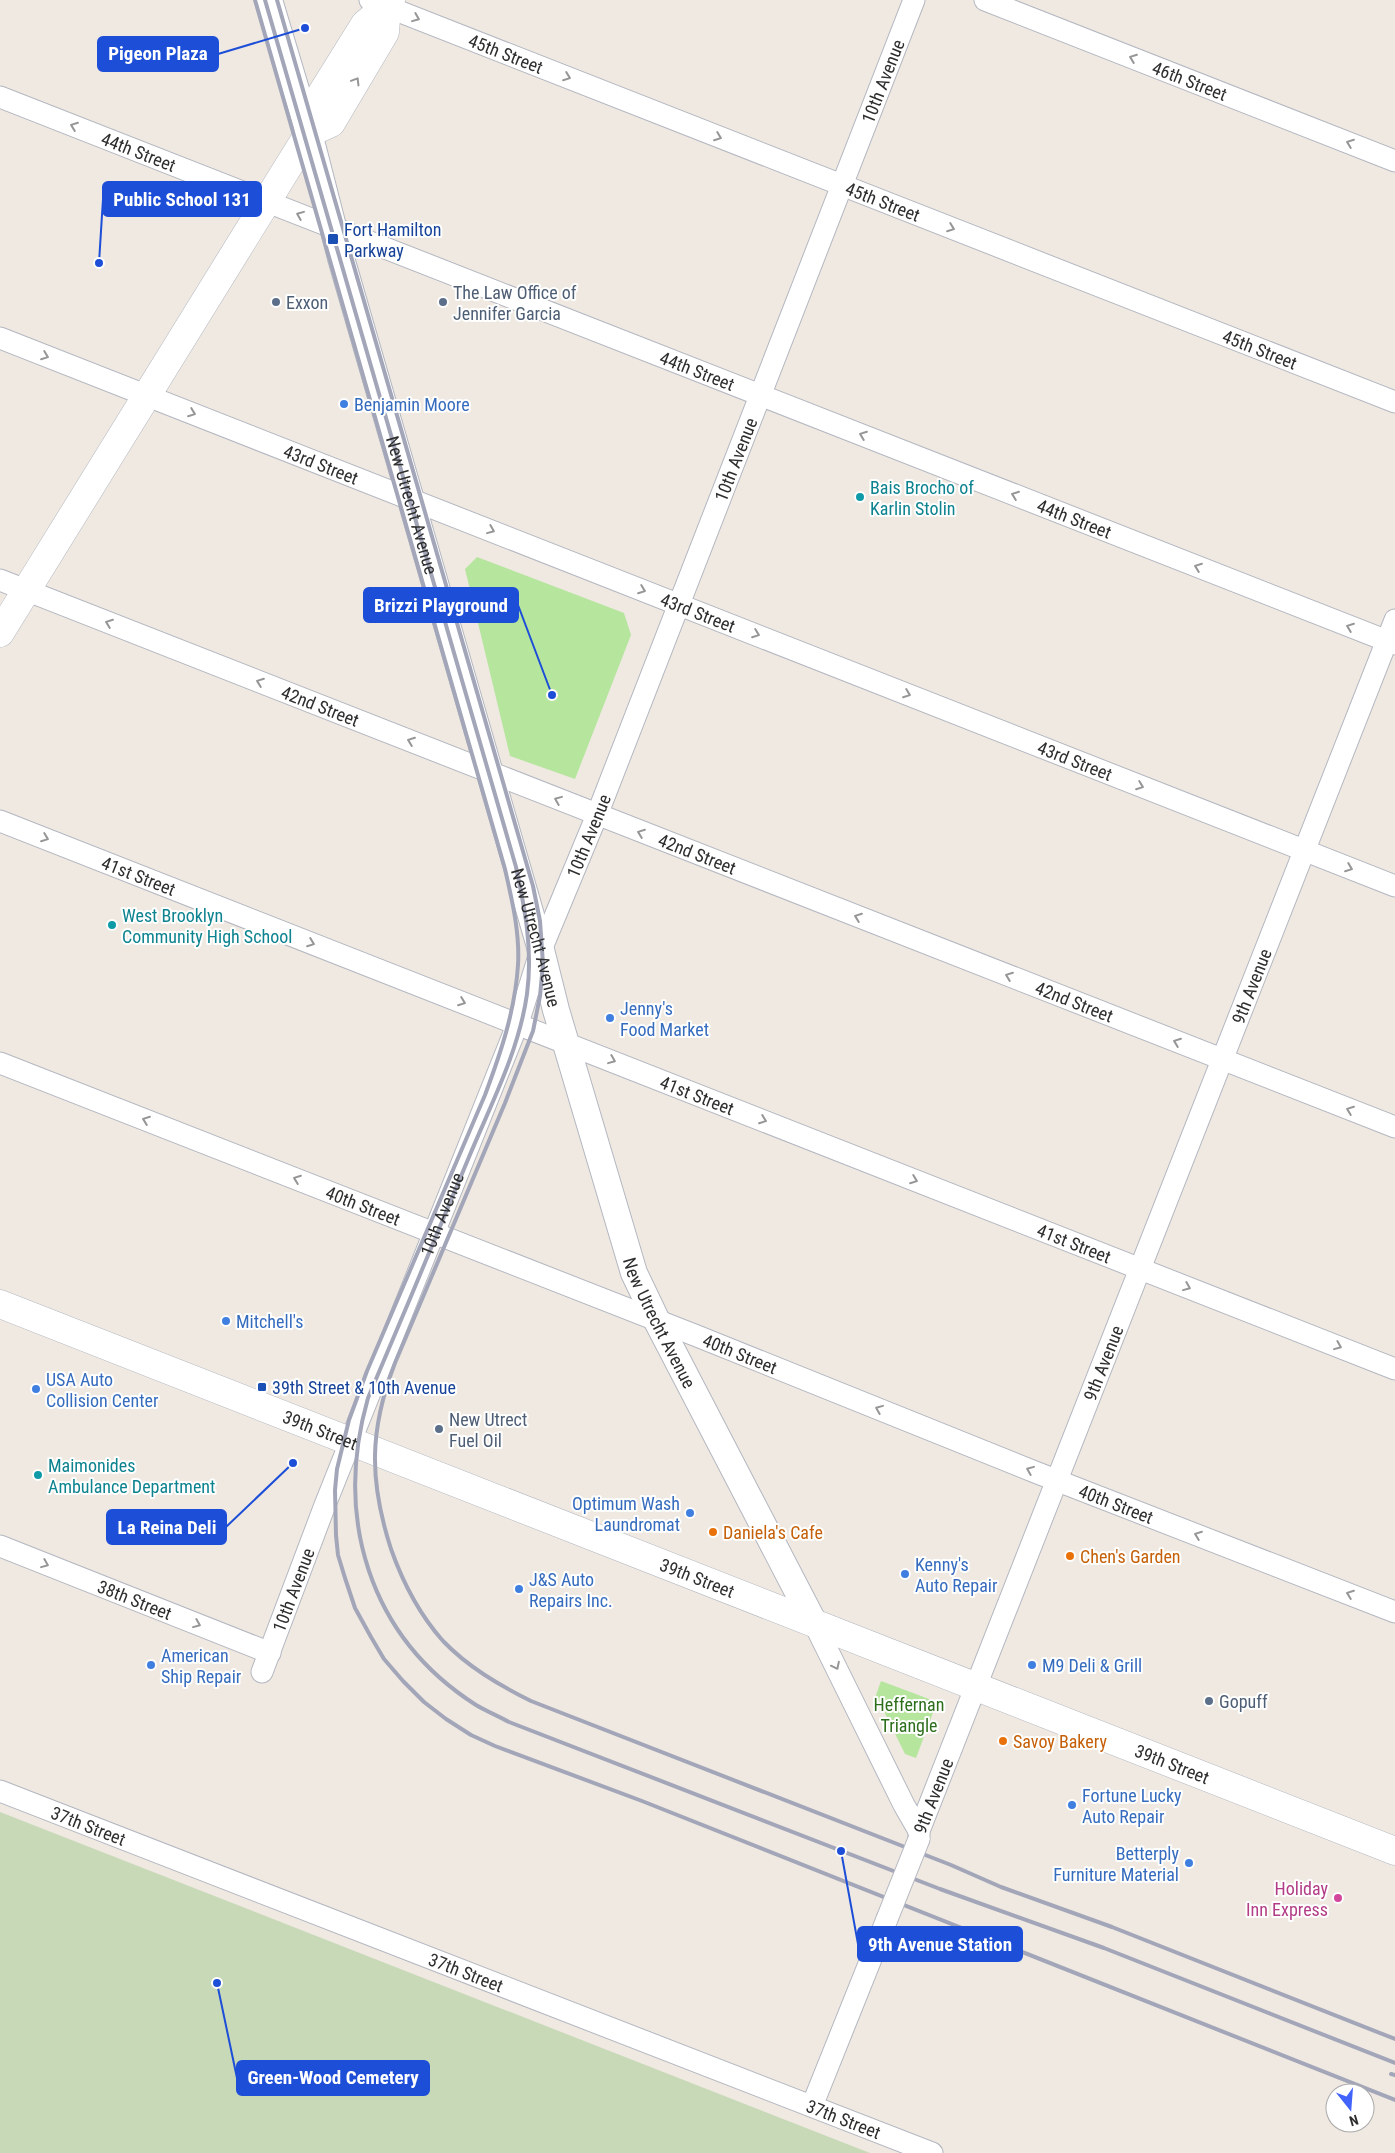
<svg xmlns="http://www.w3.org/2000/svg" width="1395" height="2153" font-family="'Roboto Condensed',sans-serif">
	<rect width="100%" height="100%" fill="#efe9e1"/>
	<path fill="#b6e59e" d="M 477,557 L 624,613 L 631,635 L 575,779 L 510,756 L 465,569 Z
		M 881,1681 L 929,1699 L 934,1710 L 916,1758 L 905,1754 L 876,1695 Z"/>
	<path fill="#c8d9b8" d="M 0,1812 L 870,2153 L 0,2153 Z"/>
	<g fill="none" stroke-linecap="round" stroke-linejoin="round">
		<g stroke="#b4b7c1" stroke-width="23">
			<g id="minor">
				<path id="s1" d="M 370,0 L 1395,402"/>
				<path id="s2" d="M 985,0 L 1395,161"/>
				<path id="s3" d="M 0,97 L 1395,644"/>
				<path id="s4" d="M 0,338 L 1395,886"/>
				<path id="s5" d="M 0,580 L 1395,1127"/>
				<path id="s6" d="M 0,821 L 1395,1369"/>
				<path id="s7" d="M 0,1063 L 697,1336 L 1035,1472 L 1395,1612"/>
				<path id="s8" d="M 0,1546 L 270,1653"/>
				<path d="M 814,1623 L 904,1805 L 919,1831"/>
				<path id="s9" d="M 262,1672 L 325,1505 L 518,1023 L 541,950 L 597,815 L 914,0"/>
				<path id="s10" d="M 0,1791 L 932,2153"/>
				<path id="s11" d="M 919,1839 L 919,1831 L 1395,620"/>
				<path d="M 812,2106 L 887,1919"/>
			</g>
		</g>
		<g stroke="#b4b7c1" stroke-width="28">
			<g id="tertiary">
				<path id="s12" d="M 269,0 L 309,133 L 341,258 L 541,950 L 556,1010 L 634,1273 L 657,1321 L 814,1623"/>
			</g>
		</g>
		<g stroke="#b4b7c1" stroke-width="29">
			<g id="secondary">
				<path d="M 309,133 L 331,123 L 385,32 L 387,6"/>
				<path d="M 0,633 L 309,133 L 322,93 L 365,24 L 387,6 L 391,0"/>
				<path id="s13" d="M 0,1304 L 1395,1851"/>
			</g>
		</g>
		<use href="#minor" stroke="#fff" stroke-width="21"/>
		<use href="#tertiary" stroke="#fff" stroke-width="26"/>
		<use href="#secondary" stroke="#fff" stroke-width="28"/>
		<path stroke="#a3a6b8" stroke-width="4" d="M 255,0 L 505,869 C 512,900 520,933 518,965 C 515,1011 501,1052 485,1095 L 367,1371 L 349,1420 L 337,1469 L 335,1490 L 336,1535 L 338,1555 L 345,1578 L 355,1608 L 371,1637 L 384,1659 L 403,1681 L 424,1702 L 446,1719 L 471,1735 L 495,1746 L 642,1801 L 1395,2100
			M 265,0 L 516,867 C 525,909 533,950 527,994 C 519,1051 491,1104 469,1157 C 436,1237 402,1318 368,1398 C 334,1517 368,1636 476,1705 C 486,1711 498,1716 509,1722 L 940,1889 L 1104,1948 L 1395,2063
			M 277,0 L 533,886 L 540,921 L 543,964 L 540,996 L 533,1031 L 505,1103 L 395,1363 C 369,1430 369,1481 391,1549 C 403,1583 419,1614 443,1641 C 468,1667 499,1685 531,1701 L 951,1865 L 1001,1887 L 1112,1927 L 1395,2039
			M 1391,2074 L 1395,2075"/>
		<g stroke="#b4b7c1" stroke-width="23" stroke-linecap="butt">
			<path id="minor-bridge" d="M 887,1919 L 919,1839"/>
		</g>
		<use href="#minor-bridge" stroke="#fff" stroke-width="21"/>
	</g>
	<defs><path id="oneway-chevron" d="M-2-3.5L2.5 0L-2 3.5" fill="none" stroke-width="1.6" stroke-linecap="round" stroke-linejoin="round" transform="scale(1.25)"/></defs>
	<g stroke="#969696">
		<use href="#oneway-chevron" transform="translate(416 18) rotate(22)"/>
		<use href="#oneway-chevron" transform="translate(1133 58) rotate(-159)"/>
		<use href="#oneway-chevron" transform="translate(567 77) rotate(21)"/>
		<use href="#oneway-chevron" transform="translate(356 81) rotate(-59)"/>
		<use href="#oneway-chevron" transform="translate(74 126) rotate(-159)"/>
		<use href="#oneway-chevron" transform="translate(718 137) rotate(21)"/>
		<use href="#oneway-chevron" transform="translate(1350 143) rotate(-159)"/>
		<use href="#oneway-chevron" transform="translate(300 215) rotate(-158)"/>
		<use href="#oneway-chevron" transform="translate(951 228) rotate(21)"/>
		<use href="#oneway-chevron" transform="translate(45 356) rotate(21)"/>
		<use href="#oneway-chevron" transform="translate(192 413) rotate(21)"/>
		<use href="#oneway-chevron" transform="translate(863 435) rotate(-159)"/>
		<use href="#oneway-chevron" transform="translate(1015 495) rotate(-159)"/>
		<use href="#oneway-chevron" transform="translate(491 530) rotate(22)"/>
		<use href="#oneway-chevron" transform="translate(1198 567) rotate(-159)"/>
		<use href="#oneway-chevron" transform="translate(642 590) rotate(21)"/>
		<use href="#oneway-chevron" transform="translate(109 623) rotate(-159)"/>
		<use href="#oneway-chevron" transform="translate(1350 627) rotate(-159)"/>
		<use href="#oneway-chevron" transform="translate(756 634) rotate(21)"/>
		<use href="#oneway-chevron" transform="translate(260 682) rotate(-159)"/>
		<use href="#oneway-chevron" transform="translate(907 694) rotate(21)"/>
		<use href="#oneway-chevron" transform="translate(411 741) rotate(-159)"/>
		<use href="#oneway-chevron" transform="translate(1140 786) rotate(21)"/>
		<use href="#oneway-chevron" transform="translate(558 800) rotate(-158)"/>
		<use href="#oneway-chevron" transform="translate(641 833) rotate(-159)"/>
		<use href="#oneway-chevron" transform="translate(45 838) rotate(21)"/>
		<use href="#oneway-chevron" transform="translate(1349 868) rotate(21)"/>
		<use href="#oneway-chevron" transform="translate(858 917) rotate(-159)"/>
		<use href="#oneway-chevron" transform="translate(311 943) rotate(21)"/>
		<use href="#oneway-chevron" transform="translate(1009 976) rotate(-159)"/>
		<use href="#oneway-chevron" transform="translate(462 1002) rotate(21)"/>
		<use href="#oneway-chevron" transform="translate(1177 1042) rotate(-159)"/>
		<use href="#oneway-chevron" transform="translate(612 1060) rotate(22)"/>
		<use href="#oneway-chevron" transform="translate(1350 1110) rotate(-159)"/>
		<use href="#oneway-chevron" transform="translate(146 1120) rotate(-159)"/>
		<use href="#oneway-chevron" transform="translate(763 1120) rotate(21)"/>
		<use href="#oneway-chevron" transform="translate(297 1179) rotate(-159)"/>
		<use href="#oneway-chevron" transform="translate(914 1180) rotate(21)"/>
		<use href="#oneway-chevron" transform="translate(1187 1287) rotate(22)"/>
		<use href="#oneway-chevron" transform="translate(1338 1346) rotate(22)"/>
		<use href="#oneway-chevron" transform="translate(879 1409) rotate(-158)"/>
		<use href="#oneway-chevron" transform="translate(1030 1470) rotate(-158)"/>
		<use href="#oneway-chevron" transform="translate(1198 1535) rotate(-159)"/>
		<use href="#oneway-chevron" transform="translate(45 1564) rotate(22)"/>
		<use href="#oneway-chevron" transform="translate(1350 1594) rotate(-159)"/>
		<use href="#oneway-chevron" transform="translate(197 1624) rotate(22)"/>
		<use href="#oneway-chevron" transform="translate(836 1666) rotate(64)"/>
	</g>
	<g fill="#1a4fb4" stroke="#fff" stroke-width="2">
		<rect x="327" y="233" width="12" height="12" rx="2.5"/>
		<rect x="257" y="1382" width="10" height="10" rx="2.5"/>
	</g>
	<g fill="#5c6f8a" stroke="#fff" stroke-width="2">
		<circle cx="276" cy="302" r="5"/>
		<circle cx="443" cy="302" r="5"/>
		<circle cx="439" cy="1429" r="5"/>
		<circle cx="1209" cy="1701" r="5"/>
	</g>
	<g fill="#3f7fe0" stroke="#fff" stroke-width="2">
		<circle cx="344" cy="404" r="5"/>
		<circle cx="610" cy="1018" r="5"/>
		<circle cx="226" cy="1321" r="5"/>
		<circle cx="36" cy="1389" r="5"/>
		<circle cx="690" cy="1513" r="5"/>
		<circle cx="905" cy="1574" r="5"/>
		<circle cx="519" cy="1589" r="5"/>
		<circle cx="151" cy="1665" r="5"/>
		<circle cx="1032" cy="1665" r="5"/>
		<circle cx="1072" cy="1805" r="5"/>
		<circle cx="1189" cy="1863" r="5"/>
	</g>
	<g fill="#0f9aa8" stroke="#fff" stroke-width="2">
		<circle cx="860" cy="497" r="5"/>
		<circle cx="112" cy="925" r="5"/>
		<circle cx="38" cy="1475" r="5"/>
	</g>
	<g fill="#e8710a" stroke="#fff" stroke-width="2">
		<circle cx="713" cy="1532" r="5"/>
		<circle cx="1070" cy="1556" r="5"/>
		<circle cx="1003" cy="1741" r="5"/>
	</g>
	<circle fill="#d1479c" stroke="#fff" stroke-width="2" cx="1338" cy="1898" r="5"/>
	<g text-anchor="middle" dominant-baseline="central" stroke-width="4" stroke-linejoin="round" paint-order="stroke">
		<g font-size="18" fill="#2e2e2e" stroke="#fff">
			<text stroke="none"><textPath href="#s1" startOffset="146">45th Street</textPath></text>
			<text stroke="none"><textPath href="#s2" startOffset="220">46th Street</textPath></text>
			<text stroke="none"><textPath href="#s9" startOffset="1708">10th Avenue</textPath></text>
			<text stroke="none"><textPath href="#s3" startOffset="149">44th Street</textPath></text>
			<text stroke="none"><textPath href="#s1" startOffset="551">45th Street</textPath></text>
			<text stroke="none"><textPath href="#s1" startOffset="956">45th Street</textPath></text>
			<text stroke="none"><textPath href="#s3" startOffset="749">44th Street</textPath></text>
			<text stroke="none"><textPath href="#s9" startOffset="1302">10th Avenue</textPath></text>
			<text stroke="none"><textPath href="#s4" startOffset="345">43rd Street</textPath></text>
			<text stroke="none"><textPath href="#s12" startOffset="525">New Utrecht Avenue</textPath></text>
			<text stroke="none"><textPath href="#s3" startOffset="1154">44th Street</textPath></text>
			<text stroke="none"><textPath href="#s4" startOffset="750">43rd Street</textPath></text>
			<text stroke="none"><textPath href="#s5" startOffset="344">42nd Street</textPath></text>
			<text stroke="none"><textPath href="#s4" startOffset="1155">43rd Street</textPath></text>
			<text stroke="none"><textPath href="#s9" startOffset="898">10th Avenue</textPath></text>
			<text stroke="none"><textPath href="#s5" startOffset="749">42nd Street</textPath></text>
			<text stroke="none"><textPath href="#s6" startOffset="149">41st Street</textPath></text>
			<text stroke="none"><textPath href="#s12" startOffset="975">New Utrecht Avenue</textPath></text>
			<text stroke="none"><textPath href="#s11" startOffset="916">9th Avenue</textPath></text>
			<text stroke="none"><textPath href="#s5" startOffset="1154">42nd Street</textPath></text>
			<text stroke="none"><textPath href="#s6" startOffset="749">41st Street</textPath></text>
			<text stroke="none"><textPath href="#s7" startOffset="390">40th Street</textPath></text>
			<text stroke="none"><textPath href="#s9" startOffset="492">10th Avenue</textPath></text>
			<text stroke="none"><textPath href="#s6" startOffset="1154">41st Street</textPath></text>
			<text stroke="none"><textPath href="#s12" startOffset="1380">New Utrecht Avenue</textPath></text>
			<text stroke="none"><textPath href="#s7" startOffset="795">40th Street</textPath></text>
			<text stroke="none"><textPath href="#s11" startOffset="511">9th Avenue</textPath></text>
			<text stroke="none"><textPath href="#s13" startOffset="344">39th Street</textPath></text>
			<text stroke="none"><textPath href="#s7" startOffset="1200">40th Street</textPath></text>
			<text stroke="none"><textPath href="#s13" startOffset="749">39th Street</textPath></text>
			<text stroke="none"><textPath href="#s9" startOffset="88">10th Avenue</textPath></text>
			<text stroke="none"><textPath href="#s8" startOffset="145">38th Street</textPath></text>
			<text stroke="none"><textPath href="#s13" startOffset="1259">39th Street</textPath></text>
			<text stroke="none"><textPath href="#s11" startOffset="46">9th Avenue</textPath></text>
			<text stroke="none"><textPath href="#s10" startOffset="95">37th Street</textPath></text>
			<text stroke="none"><textPath href="#s10" startOffset="500">37th Street</textPath></text>
			<text stroke="none"><textPath href="#s10" startOffset="905">37th Street</textPath></text>
		</g>
		<g font-size="18" fill="#164399" stroke="#fff" text-anchor="start">
			<text x="344" y="229">Fort Hamilton<tspan x="344" dy="21">Parkway</tspan></text>
			<text x="272" y="1387">39th Street &amp; 10th Avenue</text>
		</g>
		<g font-size="18" fill="#4e5e75" stroke="#fff" text-anchor="start">
			<text x="453" y="292">The Law Office of<tspan x="453" dy="21">Jennifer Garcia</tspan></text>
			<text x="286" y="302">Exxon</text>
			<text x="449" y="1419">New Utrect<tspan x="449" dy="21">Fuel Oil</tspan></text>
			<text x="1219" y="1701">Gopuff</text>
		</g>
		<g font-size="18" fill="#366cbe" stroke="#fff" text-anchor="start">
			<text x="354" y="404">Benjamin Moore</text>
			<text x="620" y="1008">Jenny's<tspan x="620" dy="21">Food Market</tspan></text>
			<text x="236" y="1321">Mitchell's</text>
			<text x="46" y="1379">USA Auto<tspan x="46" dy="21">Collision Center</tspan></text>
			<text x="680" y="1503" text-anchor="end">Optimum Wash<tspan x="680" dy="21">Laundromat</tspan></text>
			<text x="915" y="1564">Kenny's<tspan x="915" dy="21">Auto Repair</tspan></text>
			<text x="529" y="1579">J&amp;S Auto<tspan x="529" dy="21">Repairs Inc.</tspan></text>
			<text x="161" y="1655">American<tspan x="161" dy="21">Ship Repair</tspan></text>
			<text x="1042" y="1665">M9 Deli &amp; Grill</text>
			<text x="1082" y="1795">Fortune Lucky<tspan x="1082" dy="21">Auto Repair</tspan></text>
			<text x="1179" y="1853" text-anchor="end">Betterply<tspan x="1179" dy="21">Furniture Material</tspan></text>
		</g>
		<g font-size="18" fill="#0d838f" stroke="#fff" text-anchor="start">
			<text x="870" y="487">Bais Brocho of<tspan x="870" dy="21">Karlin Stolin</tspan></text>
			<text x="122" y="915">West Brooklyn<tspan x="122" dy="21">Community High School</tspan></text>
			<text x="48" y="1465">Maimonides<tspan x="48" dy="21">Ambulance Department</tspan></text>
		</g>
		<g font-size="18" fill="#c56008" stroke="#fff" text-anchor="start">
			<text x="723" y="1532">Daniela's Cafe</text>
			<text x="1080" y="1556">Chen's Garden</text>
			<text x="1013" y="1741">Savoy Bakery</text>
		</g>
		<g font-size="18" fill="#2c6e1b" stroke="#fff">
			<text x="909" y="1704">Heffernan<tspan x="909" dy="21">Triangle</tspan></text>
		</g>
		<g font-size="18" fill="#b23c85" stroke="#fff" text-anchor="end">
			<text x="1328" y="1888">Holiday<tspan x="1328" dy="21">Inn Express</tspan></text>
		</g>
	</g>
	<path fill="none" stroke="#1d4ed8" stroke-width="2" d="M305 28L218 54M99 263L103 199M552 695L518 605M293 1463L226 1527M841 1851L858 1944M217 1983L237 2078"/>
	<g fill="#1d4ed8" stroke="#fff" stroke-width="2">
		<circle cx="305" cy="28" r="5"/>
		<circle cx="99" cy="263" r="5"/>
		<circle cx="552" cy="695" r="5"/>
		<circle cx="293" cy="1463" r="5"/>
		<circle cx="841" cy="1851" r="5"/>
		<circle cx="217" cy="1983" r="5"/>
	</g>
	<g fill="#1d4ed8" stroke="#1d4ed8" stroke-width="2">
		<rect x="98" y="37" width="120" height="34" rx="5"/>
		<rect x="103" y="182" width="158" height="34" rx="5"/>
		<rect x="364" y="588" width="154" height="34" rx="5"/>
		<rect x="107" y="1510" width="119" height="34" rx="5"/>
		<rect x="858" y="1927" width="164" height="34" rx="5"/>
		<rect x="237" y="2061" width="192" height="34" rx="5"/>
	</g>
	<g font-size="19" text-anchor="middle" font-weight="bold" fill="#fff">
		<text x="158" y="60">Pigeon Plaza</text>
		<text x="182" y="206">Public School 131</text>
		<text x="441" y="612">Brizzi Playground</text>
		<text x="167" y="1534">La Reina Deli</text>
		<text x="940" y="1951">9th Avenue Station</text>
		<text x="333" y="2084">Green-Wood Cemetery</text>
	</g>
	<g transform="translate(1350 2108) rotate(163)"><circle r="24" fill="#ffffff" stroke="#ababab"/>
	<path d="M0-4L9 19L0 12L-9 19Z" fill="#4264fb"/>
	<text y="-8" font-size="14" font-weight="bold" text-anchor="middle" fill="#2e2e2e">N</text>
	</g>
</svg>
